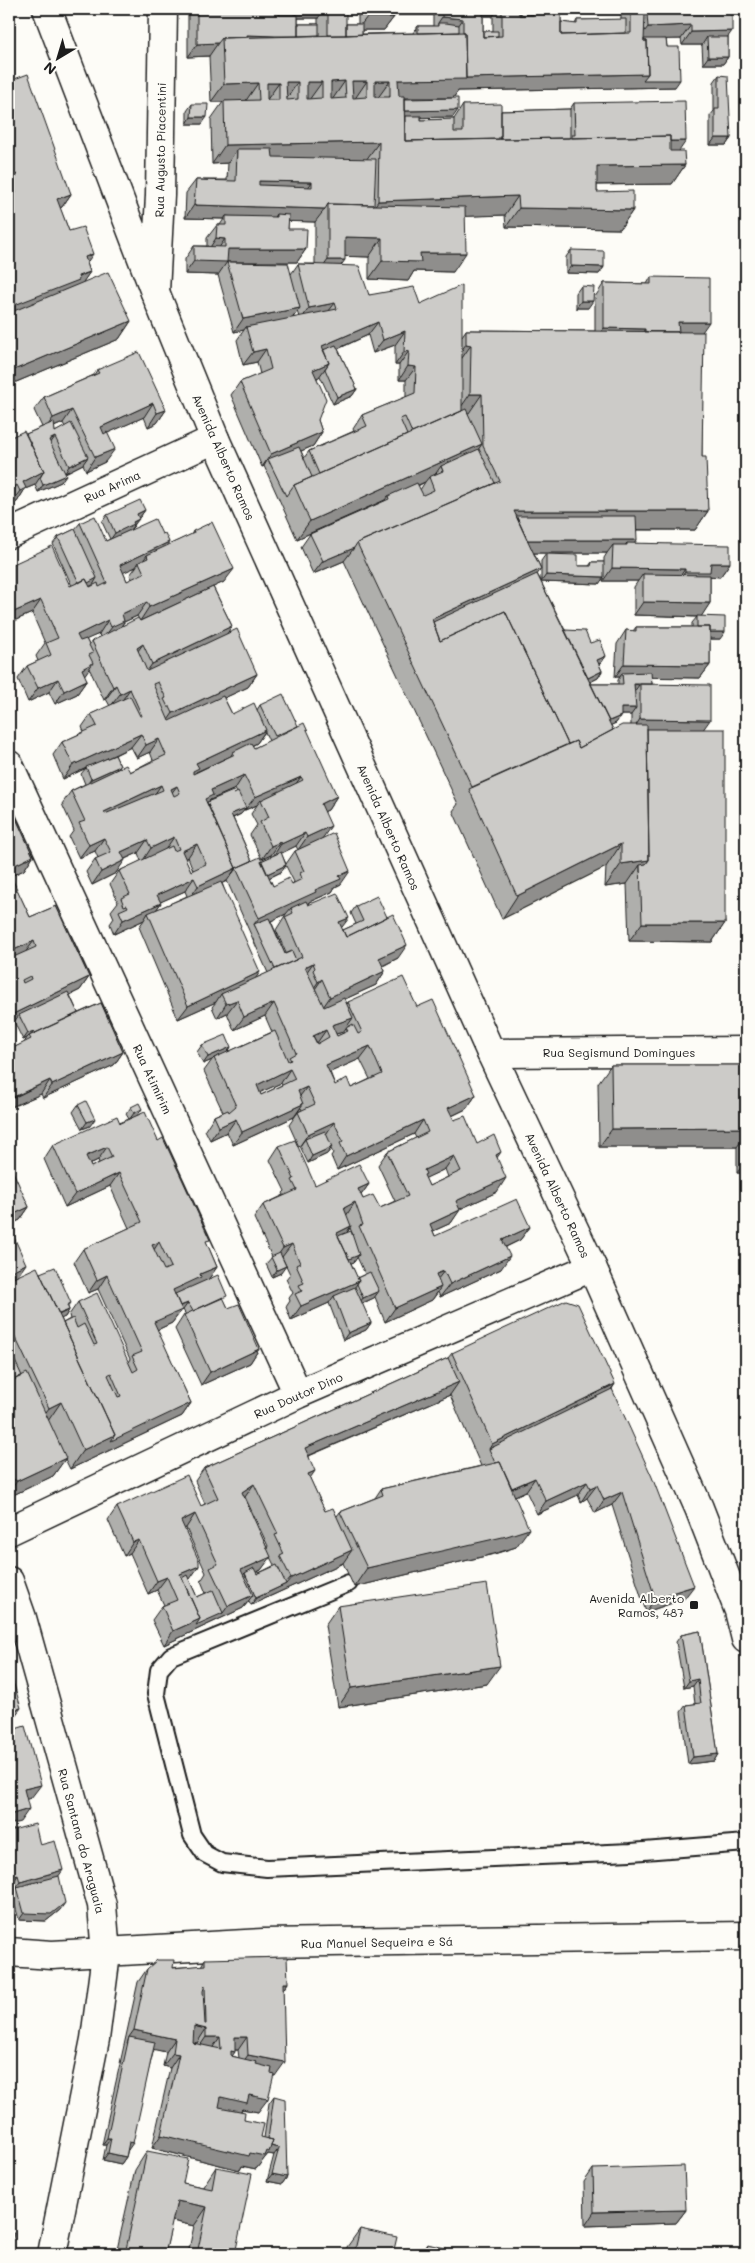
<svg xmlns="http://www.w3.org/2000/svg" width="755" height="2263" font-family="Mali,sans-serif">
	<rect width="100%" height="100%" fill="#fdfcf7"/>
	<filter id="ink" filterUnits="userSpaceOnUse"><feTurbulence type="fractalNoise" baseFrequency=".02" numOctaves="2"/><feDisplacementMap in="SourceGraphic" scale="10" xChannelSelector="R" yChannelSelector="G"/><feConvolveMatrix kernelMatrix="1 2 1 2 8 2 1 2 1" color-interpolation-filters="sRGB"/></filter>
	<g filter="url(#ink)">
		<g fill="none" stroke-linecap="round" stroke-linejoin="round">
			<g stroke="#1c1c1c" stroke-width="20">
				<path id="lane" d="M 349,1583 L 171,1656 L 159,1670 L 156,1694 L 192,1835 L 205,1854 L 222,1863 L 267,1868 L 631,1852 L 746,1843"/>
			</g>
			<g stroke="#1c1c1c" stroke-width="31">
				<path id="street" d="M 155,292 L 160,195 L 163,9
					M 9,534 L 215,439
					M 9,765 L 298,1394
					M 491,1053 L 746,1051
					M 9,1531 L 298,1394 L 592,1267
					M 9,1581 L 22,1618 L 102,1905 L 106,1954 L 95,2039 L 52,2254
					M 9,1952 L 52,1955 L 263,1943 L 746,1936"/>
			</g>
			<g stroke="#1c1c1c" stroke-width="31">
				<path id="secondary" d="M 47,9 L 155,292 L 215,439 L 491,1053 L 592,1267 L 699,1508 L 739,1611 L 746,1639"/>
			</g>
			<use href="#lane" stroke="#fdfcf7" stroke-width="16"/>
			<use href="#street" stroke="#fdfcf7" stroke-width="28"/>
			<use href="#secondary" stroke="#fdfcf7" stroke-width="28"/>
		</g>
		<path fill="#afafac" stroke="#1c1c1c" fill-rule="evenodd" d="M 188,9 L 279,9 L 279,15 L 294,15 L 294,9 L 335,9 L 335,11 L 346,24 L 358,24 L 358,9 L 524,9 L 519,15 L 530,15 L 533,11 L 539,11 L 539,9 L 561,9 L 561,22 L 575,24 L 577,20 L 621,20 L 621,9 L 595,9 L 593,13 L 580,13 L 572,12 L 572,9 L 732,9 L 728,38 L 728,57 L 723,64 L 703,64 L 702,45 L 682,45 L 681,39 L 666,39 L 667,47 L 675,87 L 458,91 L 453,98 L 404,98 L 453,117 L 421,117 L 421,120 L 454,119 L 463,105 L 501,111 L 570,109 L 574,103 L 679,151 L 685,165 L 672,184 L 597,185 L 597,192 L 633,210 L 620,229 L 506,227 L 505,215 L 465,216 L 453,272 L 414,271 L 408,281 L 369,279 L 369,257 L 345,256 L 341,265 L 369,295 L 420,304 L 462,336 L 466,330 L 595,331 L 595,297 L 604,283 L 647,284 L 651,277 L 702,332 L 702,457 L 708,511 L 695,530 L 636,530 L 634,543 L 730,563 L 720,577 L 710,576 L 710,603 L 701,616 L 720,639 L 710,639 L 710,665 L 700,678 L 651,677 L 652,684 L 703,729 L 725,923 L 712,942 L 629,941 L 627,884 L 605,887 L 606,867 L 502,919 L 453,811 L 458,804 L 344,561 L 313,574 L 301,547 L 310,534 L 384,502 L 385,500 L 297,539 L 264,466 L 262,467 L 231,395 L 240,382 L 260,374 L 257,362 L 243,365 L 237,340 L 244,330 L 234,332 L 218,275 L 185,274 L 185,259 L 194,246 L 207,246 L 207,238 L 217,225 L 220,225 L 224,219 L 185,218 L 186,193 L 196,180 L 227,180 L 228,163 L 212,164 L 211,119 L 223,102 L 211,102 L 209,56 L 188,57 ZM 394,15 L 433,15 L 433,26 L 418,26 L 413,33 L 362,34 L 362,30 L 384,30 L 394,17 ZM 483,16 L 493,16 L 493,31 L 483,31 ZM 298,18 L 318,18 L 318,24 L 298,24 ZM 288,221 L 315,222 L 315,264 L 298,264 L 291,274 L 227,262 L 297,262 L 306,249 L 288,229 ZM 297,311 L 299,317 L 293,318 ZM 368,335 L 373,353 L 395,345 L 395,365 L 399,365 L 399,380 L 406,380 L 406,397 L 362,415 L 353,429 L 354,431 L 309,451 L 304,458 L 301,451 L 313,446 L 322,432 L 318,420 L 317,378 L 320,376 L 333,404 L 352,396 L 357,389 L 338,349 ZM 425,482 L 420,490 L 418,486 ZM 534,553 L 607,553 L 604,558 L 604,562 L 592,562 L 589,566 L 578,566 L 546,554 L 541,561 L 541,569 ZM 541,569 L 541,581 L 537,574 ZM 603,577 L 603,581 L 638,581 L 634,587 L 634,615 L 697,617 L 692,623 L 692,627 L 636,627 L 633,631 L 626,630 L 617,644 L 615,677 L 620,677 L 618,680 L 618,684 L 591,684 L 590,682 L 598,678 L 602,671 L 599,664 L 601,663 L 606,656 L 590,643 L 565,630 L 541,582 L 599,584 ZM 621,715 L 631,715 L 631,725 L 613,730 L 611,725 L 616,723 Z
			M 719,75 L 731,138 L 726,145 L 710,145 L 710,116 L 714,111 L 714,82 Z
			M 9,81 L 71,194 L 62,207 L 60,208 L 69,231 L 87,263 L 90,272 L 82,283 L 131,321 L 119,339 L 9,385 Z
			M 192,104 L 202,124 L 187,124 L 187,111 Z
			M 571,250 L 604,267 L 599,274 L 566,273 L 566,257 Z
			M 581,286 L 588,308 L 576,308 L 576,293 Z
			M 97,370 L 166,410 L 157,423 L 148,427 L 144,417 L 107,433 L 105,462 L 86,471 L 83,464 L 65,473 L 61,482 L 38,492 L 35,485 L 25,489 L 17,502 L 10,504 L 9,500 L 9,438 L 26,434 L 42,427 L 34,410 L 44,397 L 94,375 ZM 63,423 L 65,427 L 55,432 L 54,427 Z
			M 145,510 L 140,517 L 138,518 L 134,526 L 130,530 L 162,534 L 169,542 L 166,546 L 191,535 L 193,531 L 224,582 L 213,587 L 232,626 L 226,634 L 257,674 L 248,687 L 224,698 L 232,714 L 257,710 L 260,705 L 298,726 L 337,796 L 328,810 L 325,811 L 322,838 L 341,884 L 335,887 L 332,892 L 309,902 L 308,904 L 308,905 L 341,928 L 343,930 L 356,924 L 351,913 L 356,906 L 398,958 L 383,966 L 385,971 L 376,985 L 345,999 L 347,1004 L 348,1002 L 417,1007 L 476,1095 L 466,1109 L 452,1116 L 454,1120 L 477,1144 L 497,1158 L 497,1192 L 460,1209 L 451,1223 L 433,1231 L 435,1236 L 530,1227 L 520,1240 L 506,1247 L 501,1269 L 440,1297 L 438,1292 L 432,1300 L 385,1322 L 375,1297 L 362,1304 L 371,1323 L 366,1330 L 343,1340 L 329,1303 L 291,1320 L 286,1307 L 290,1301 L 289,1298 L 293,1293 L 286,1279 L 290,1274 L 282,1257 L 281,1273 L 272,1277 L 266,1264 L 272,1257 L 254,1218 L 263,1205 L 284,1195 L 283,1193 L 285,1191 L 270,1160 L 279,1146 L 315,1185 L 369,1184 L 361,1195 L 363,1199 L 380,1208 L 395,1201 L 378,1165 L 387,1152 L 416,1138 L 414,1134 L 337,1170 L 331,1156 L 333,1153 L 331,1149 L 327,1154 L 308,1163 L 300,1146 L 299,1147 L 289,1125 L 298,1112 L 302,1110 L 301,1108 L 294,1117 L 233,1145 L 227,1132 L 210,1140 L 205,1130 L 214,1116 L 223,1112 L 204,1071 L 212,1060 L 203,1064 L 197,1052 L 202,1045 L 231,1047 L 228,1052 L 272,1032 L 265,1016 L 234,1030 L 227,1013 L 217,1018 L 212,1007 L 216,1002 L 178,1019 L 139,927 L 144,920 L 114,934 L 110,924 L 114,918 L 111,911 L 118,902 L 110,884 L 119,871 L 141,861 L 138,853 L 125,859 L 116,873 L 92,885 L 86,872 L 95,859 L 98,858 L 95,851 L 79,858 L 69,837 L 74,830 L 62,804 L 71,791 L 85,784 L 81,774 L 86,768 L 63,779 L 53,755 L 62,742 L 84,732 L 82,727 L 91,714 L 110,706 L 106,699 L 104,700 L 89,668 L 84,675 L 87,680 L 77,694 L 55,704 L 49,692 L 28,702 L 18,679 L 27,666 L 38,661 L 36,656 L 45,643 L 32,613 L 9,623 L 9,566 L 70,586 L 72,586 L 53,544 L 58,537 L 75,529 L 80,523 L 106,541 L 110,539 L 102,522 L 107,515 ZM 136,567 L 130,575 L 132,579 L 127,581 L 123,572 ZM 166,609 L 140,621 L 121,626 L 124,622 L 137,616 L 140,621 ZM 99,634 L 100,637 L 92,641 L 89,645 L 86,639 ZM 265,732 L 269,741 L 254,748 L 252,746 L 257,743 ZM 131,747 L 137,758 L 150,752 L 153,760 L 130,772 L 118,769 L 120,766 L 115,755 ZM 231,756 L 230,757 L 195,773 L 196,772 ZM 235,789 L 237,793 L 234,794 L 209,801 L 210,800 ZM 257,805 L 251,814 L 257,825 L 250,835 L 262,859 L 271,855 L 271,857 L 261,861 L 252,861 L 233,818 L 241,814 L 245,809 L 245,810 ZM 296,846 L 298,850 L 295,851 L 286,864 L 281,853 ZM 188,857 L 193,870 L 191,871 L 185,859 ZM 286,866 L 294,882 L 292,884 L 273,886 L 269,878 L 281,872 ZM 227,881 L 268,973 L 256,978 L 222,883 ZM 185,891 L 187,896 L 156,910 L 161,903 L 160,902 ZM 286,914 L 276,930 L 286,953 L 285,954 L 271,921 ZM 343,1032 L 342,1034 L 337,1036 L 336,1034 ZM 360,1059 L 370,1079 L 351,1088 L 335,1085 L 330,1072 ZM 281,1083 L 282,1085 L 261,1095 L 260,1092 ZM 445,1169 L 448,1177 L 429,1186 L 425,1178 ZM 350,1228 L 353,1235 L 352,1236 L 347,1233 ZM 357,1257 L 365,1274 L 357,1278 L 351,1263 L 354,1262 Z
			M 9,803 L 33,856 L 24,870 L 10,876 L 18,892 L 30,917 L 56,906 L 89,977 L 80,990 L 70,995 L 78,1013 L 101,1003 L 123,1052 L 114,1065 L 43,1098 L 41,1094 L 9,1108 L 9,1036 L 13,1048 L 24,1043 L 27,1038 L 23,1040 L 14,1022 L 9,1025 Z
			M 611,1065 L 746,1065 L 746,1173 L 737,1173 L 737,1147 L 599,1147 L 598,1083 Z
			M 78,1105 L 90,1126 L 82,1129 L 73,1112 Z
			M 131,1107 L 158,1141 L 207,1244 L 217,1267 L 208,1280 L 224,1300 L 228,1308 L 259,1349 L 250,1363 L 201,1385 L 175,1329 L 184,1315 L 186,1315 L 183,1310 L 181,1311 L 172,1323 L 157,1330 L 191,1403 L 182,1416 L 70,1469 L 65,1459 L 53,1476 L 9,1497 L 9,1166 L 29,1207 L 20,1220 L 11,1224 L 9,1227 L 18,1276 L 40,1273 L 71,1303 L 68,1307 L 69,1310 L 65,1317 L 61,1318 L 63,1323 L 70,1319 L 69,1315 L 78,1302 L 128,1362 L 130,1359 L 98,1289 L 88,1293 L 74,1262 L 83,1249 L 129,1228 L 110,1186 L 65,1207 L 44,1159 L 53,1145 L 120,1123 L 129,1119 L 126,1114 ZM 98,1160 L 99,1163 L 91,1167 L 90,1164 Z
			M 452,1353 L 615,1384 L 612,1389 L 684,1599 L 646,1612 L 612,1505 L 595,1513 L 587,1498 L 581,1502 L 578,1495 L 537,1514 L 526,1491 L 515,1496 L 516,1547 L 494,1554 L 354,1587 L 343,1563 L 251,1605 L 249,1601 L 243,1608 L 164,1645 L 152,1620 L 162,1606 L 164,1605 L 157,1590 L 148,1594 L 130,1553 L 124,1556 L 108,1520 L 117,1507 L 201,1506 L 205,1504 L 195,1481 L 204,1468 L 448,1358 ZM 450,1395 L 481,1466 L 381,1489 L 375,1498 L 340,1512 L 337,1516 L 325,1511 L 310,1479 L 309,1456 ZM 245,1497 L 268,1546 L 267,1548 L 244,1498 ZM 184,1528 L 186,1528 L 206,1573 L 201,1581 L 206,1593 L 197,1597 L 189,1579 L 199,1566 ZM 270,1557 L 274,1565 L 273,1566 L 257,1574 L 256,1573 L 261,1570 Z
			M 338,1606 L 487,1684 L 338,1707 L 325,1625 Z
			M 700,1631 L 718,1754 L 714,1761 L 688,1764 L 681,1712 L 686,1705 L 695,1704 L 693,1686 L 684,1688 L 676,1642 L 681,1635 Z
			M 9,1831 L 40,1845 L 58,1877 L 60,1910 L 46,1921 L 19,1920 L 12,1895 L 10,1895 L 9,1889 Z
			M 205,1959 L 288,1983 L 283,1990 L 275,2076 L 273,2075 L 258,2112 L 242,2109 L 241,2111 L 244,2120 L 261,2137 L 264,2138 L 269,2103 L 274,2096 L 287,2177 L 282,2184 L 267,2181 L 274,2155 L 268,2154 L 256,2169 L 242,2166 L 240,2170 L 152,2148 L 170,2068 L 163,2066 L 166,2052 L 154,2049 L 126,2157 L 121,2164 L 103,2160 L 106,2145 L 102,2145 L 138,1982 L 147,1969 L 201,1966 ZM 235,2050 L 238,2050 L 239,2058 L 232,2056 Z
			M 147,2151 L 183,2183 L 203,2187 L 204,2185 L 216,2167 L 235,2254 L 188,2254 L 194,2226 L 172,2221 L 165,2254 L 116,2254 L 135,2170 Z
			M 593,2169 L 686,2210 L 676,2223 L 585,2226 L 584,2182 Z
			M 360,2229 L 393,2254 L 345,2254 L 347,2247 Z
			M 427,2244 L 462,2254 L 420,2254 Z"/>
		<path fill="#8f8e8c" stroke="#1c1c1c" d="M 300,9 L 325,9 L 318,18 L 294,18 Z
			M 395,9 L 437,9 L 433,15 L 391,15 Z
			M 479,9 L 498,9 L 493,16 L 474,16 Z
			M 516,9 L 524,9 L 518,18 Z
			M 574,9 L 621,9 L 595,9 L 593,13 L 580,13 L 572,12 Z
			M 367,17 L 394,17 L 384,30 L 357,30 Z
			M 442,17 L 463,19 L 454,32 L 438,26 L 438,23 Z
			M 691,25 L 681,39 L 638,40 L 648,27 Z
			M 732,31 L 723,44 L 707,37 L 702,45 L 682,45 L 691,32 Z
			M 247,35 L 275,36 L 242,49 Z
			M 218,43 L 209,56 L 188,57 L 197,44 Z
			M 708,57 L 728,57 L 723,64 L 703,64 Z
			M 648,74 L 680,80 L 675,87 L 458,91 L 453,98 L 389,98 L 398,80 L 462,78 Z
			M 345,81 L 332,100 L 322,98 L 331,82 Z
			M 352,81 L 367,81 L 354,100 L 346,98 Z
			M 375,81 L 390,81 L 377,99 L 367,97 Z
			M 286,82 L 298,82 L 285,101 L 279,100 Z
			M 307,82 L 322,82 L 309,100 L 298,99 Z
			M 258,83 L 245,102 L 224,101 L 223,102 L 211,102 L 224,84 Z
			M 267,83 L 279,83 L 266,101 L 259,100 Z
			M 458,110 L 453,117 L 401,118 L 403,111 Z
			M 191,117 L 207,117 L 202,124 L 187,124 Z
			M 715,138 L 731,138 L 726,145 L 710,145 Z
			M 686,141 L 677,154 L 572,143 Z
			M 379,142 L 366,160 L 236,163 L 237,149 L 228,163 L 212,164 L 225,145 Z
			M 685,165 L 672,184 L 584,185 L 597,166 Z
			M 17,174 L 12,181 L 11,178 L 9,181 L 9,177 Z
			M 259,181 L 312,182 L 303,195 L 249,194 Z
			M 71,194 L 62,207 L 48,212 L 57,199 Z
			M 518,196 L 505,215 L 367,220 L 372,210 L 378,201 Z
			M 194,205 L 325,209 L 315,222 L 273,221 L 276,217 L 276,214 L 272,221 L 226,216 L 224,219 L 185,218 Z
			M 519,208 L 633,210 L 620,229 L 506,227 Z
			M 345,237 L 382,238 L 369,257 L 332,256 Z
			M 216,238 L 225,239 L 216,252 L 207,252 Z
			M 228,249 L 306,249 L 297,262 L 227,262 L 218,275 L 185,274 L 194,261 Z
			M 420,253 L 466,253 L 453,272 L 414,271 L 408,281 L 369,279 L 382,261 Z
			M 93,254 L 84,267 L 85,257 Z
			M 328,260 L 345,260 L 332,278 L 315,278 Z
			M 571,266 L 604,267 L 599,274 L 566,273 Z
			M 90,272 L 81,285 L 9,317 L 9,310 L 12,306 Z
			M 581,301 L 593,301 L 588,308 L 576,308 Z
			M 335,303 L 325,316 L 300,321 L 309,308 Z
			M 300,308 L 290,321 L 246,327 L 244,330 L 234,332 L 243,319 Z
			M 131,321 L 119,339 L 9,385 L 9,372 Z
			M 378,322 L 368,335 L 319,357 L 322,346 Z
			M 678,322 L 709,322 L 700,335 L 669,335 Z
			M 604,328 L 645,329 L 636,342 L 594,341 Z
			M 405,331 L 395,345 L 373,353 L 383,340 Z
			M 466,344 L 471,345 L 458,364 L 453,363 Z
			M 266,349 L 257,362 L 243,365 L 253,352 Z
			M 409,351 L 399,365 L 395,365 L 404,352 Z
			M 329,363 L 319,377 L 304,384 L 313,370 Z
			M 408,366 L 416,367 L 406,380 L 399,380 Z
			M 357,389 L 352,396 L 333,404 L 337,397 Z
			M 470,394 L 482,394 L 469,413 L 457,413 Z
			M 153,403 L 144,417 L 92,440 L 101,427 Z
			M 72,410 L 63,423 L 44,431 L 53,418 Z
			M 166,410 L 157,423 L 148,427 L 157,413 Z
			M 322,432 L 313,446 L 270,464 L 268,459 L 264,466 L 262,467 L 271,454 Z
			M 55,437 L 50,444 L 49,440 Z
			M 482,444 L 469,463 L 443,471 L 441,466 L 432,479 L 429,477 L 425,482 L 389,498 L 388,496 L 385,500 L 297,539 L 310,521 Z
			M 115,449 L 105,462 L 86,471 L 95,457 Z
			M 88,457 L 83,464 L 65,473 L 69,466 Z
			M 44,471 L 35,485 L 25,489 L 17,502 L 10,504 L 20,491 L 23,482 Z
			M 66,475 L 61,482 L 38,492 L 43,485 Z
			M 17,485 L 10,495 L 12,494 L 9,499 L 9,489 Z
			M 145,510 L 140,517 L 132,521 L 137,514 Z
			M 514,511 L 708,511 L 695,530 L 517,529 Z
			M 139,519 L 129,531 L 110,540 L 115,533 Z
			M 522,540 L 637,540 L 627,553 L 627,543 L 619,553 L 613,545 L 607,553 L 512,553 Z
			M 169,542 L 160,556 L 148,558 L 147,555 L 141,564 L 139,562 L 136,567 L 111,578 L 120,565 Z
			M 354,548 L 344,561 L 313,574 L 323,561 Z
			M 711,563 L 730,563 L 720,577 L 707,576 L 676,585 L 685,572 Z
			M 612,568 L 685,569 L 676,582 L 643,574 L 638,581 L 603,581 Z
			M 234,569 L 224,582 L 140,621 L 149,607 Z
			M 541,569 L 528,588 L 431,632 L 432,619 Z
			M 546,575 L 604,577 L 599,584 L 541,582 Z
			M 97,578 L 93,585 L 75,593 L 80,586 Z
			M 41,600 L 32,613 L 9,623 L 9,614 Z
			M 147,602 L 137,616 L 124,622 L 115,635 L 102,640 L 122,614 Z
			M 643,602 L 710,603 L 701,617 L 634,615 Z
			M 108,620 L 99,634 L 67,648 L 77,635 Z
			M 232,626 L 223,640 L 143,677 L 152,664 Z
			M 697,632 L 725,632 L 720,639 L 692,639 Z
			M 143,644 L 133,658 L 137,648 Z
			M 606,656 L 601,663 L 592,667 L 597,660 Z
			M 93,663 L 84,676 L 82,669 Z
			M 624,664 L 710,665 L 700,678 L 623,677 L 622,673 L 620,677 L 615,677 Z
			M 602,671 L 598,678 L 584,685 L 582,681 Z
			M 257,674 L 248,687 L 164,726 L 173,713 Z
			M 58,679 L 49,692 L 28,702 L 38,688 Z
			M 87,680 L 77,694 L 55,704 L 64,691 Z
			M 634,684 L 639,685 L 634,692 Z
			M 116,685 L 106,699 L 104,700 L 113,687 Z
			M 130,689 L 121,702 L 110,707 L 120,694 Z
			M 621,708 L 636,708 L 631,715 L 616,715 Z
			M 621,716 L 616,723 L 598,731 L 603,724 Z
			M 640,719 L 710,720 L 700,734 L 631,733 Z
			M 266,730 L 257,743 L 235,754 L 233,752 L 231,756 L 196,772 L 189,781 L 196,763 Z
			M 141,734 L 131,747 L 63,779 L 73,765 Z
			M 159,739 L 150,752 L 137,758 L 146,745 Z
			M 120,766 L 115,773 L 86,786 L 91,779 Z
			M 244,775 L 235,789 L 210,800 L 204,809 L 201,805 L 211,790 Z
			M 301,777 L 291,790 L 261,800 L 257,805 L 245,810 L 255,797 Z
			M 161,785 L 152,798 L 95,825 L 104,812 Z
			M 177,786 L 167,799 L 171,789 Z
			M 337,796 L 328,810 L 312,817 L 321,804 Z
			M 246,808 L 241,814 L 226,821 L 231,814 Z
			M 331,826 L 322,839 L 298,850 L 307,837 Z
			M 305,833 L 296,846 L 272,858 L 281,844 Z
			M 174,837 L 165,850 L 142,862 L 151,848 Z
			M 104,838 L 95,851 L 79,858 L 89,845 Z
			M 147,840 L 138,853 L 111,865 L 121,852 Z
			M 280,842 L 271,855 L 262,859 L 271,846 Z
			M 197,844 L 188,857 L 172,864 L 182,851 Z
			M 621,844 L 606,867 L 502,919 L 517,896 Z
			M 33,856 L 24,870 L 9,877 L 9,868 Z
			M 125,860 L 116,873 L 92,885 L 101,872 Z
			M 649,860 L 640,872 L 640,865 L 627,884 L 605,887 L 621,864 Z
			M 286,865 L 281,872 L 260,882 L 265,875 Z
			M 236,868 L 227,881 L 189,899 L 198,886 Z
			M 350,871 L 341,884 L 335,887 L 332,892 L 309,902 L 307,905 L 291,908 L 286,914 L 256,928 L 254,924 L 259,918 L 315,890 L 339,876 Z
			M 194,878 L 185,891 L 147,908 L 157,895 Z
			M 161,903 L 151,917 L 148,913 L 144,920 L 114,934 L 123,920 Z
			M 349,918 L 339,931 L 339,922 Z
			M 642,923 L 725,923 L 712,942 L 629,941 Z
			M 34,941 L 24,954 L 9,961 L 9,952 Z
			M 407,945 L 398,958 L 370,972 L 379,958 Z
			M 313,963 L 304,976 L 305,967 Z
			M 385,971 L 376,985 L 321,1010 L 330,997 Z
			M 260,972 L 251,985 L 221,994 L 216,1002 L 178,1019 L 188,1006 Z
			M 89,977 L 80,990 L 21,1019 L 19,1015 L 14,1022 L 9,1025 L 9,1016 Z
			M 322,979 L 313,992 L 309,995 L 318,982 Z
			M 237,1000 L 227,1013 L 217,1018 L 226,1004 Z
			M 274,1003 L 265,1016 L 234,1030 L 244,1017 Z
			M 353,1018 L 343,1032 L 329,1036 L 332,1025 Z
			M 326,1030 L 317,1043 L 313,1036 Z
			M 34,1031 L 30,1036 L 29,1036 L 27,1038 L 23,1040 L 28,1033 Z
			M 370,1046 L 360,1059 L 317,1078 L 326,1065 Z
			M 231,1047 L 226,1054 L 214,1058 L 212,1060 L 203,1064 L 208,1057 Z
			M 123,1052 L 114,1065 L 43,1098 L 52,1085 Z
			M 290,1069 L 281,1083 L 248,1098 L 257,1085 Z
			M 50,1080 L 41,1094 L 9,1108 L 9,1100 Z
			M 307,1087 L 297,1100 L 298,1091 Z
			M 476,1095 L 466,1109 L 439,1122 L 448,1108 Z
			M 303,1104 L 294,1117 L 233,1145 L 242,1132 Z
			M 142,1109 L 137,1116 L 129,1120 L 134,1113 Z
			M 95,1119 L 90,1126 L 82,1129 L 87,1122 Z
			M 236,1119 L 227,1132 L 210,1140 L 219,1127 Z
			M 423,1120 L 414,1134 L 337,1170 L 346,1156 Z
			M 334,1122 L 325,1136 L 305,1139 L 300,1146 L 299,1147 L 308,1134 Z
			M 746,1128 L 746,1147 L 742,1140 L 737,1147 L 599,1147 L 612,1129 Z
			M 107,1147 L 98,1160 L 77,1170 L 86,1156 Z
			M 332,1147 L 327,1154 L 308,1163 L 312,1156 Z
			M 501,1152 L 492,1165 L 496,1155 Z
			M 454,1156 L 445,1169 L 422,1180 L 424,1170 Z
			M 742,1166 L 746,1166 L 746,1173 L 737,1173 Z
			M 119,1173 L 110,1186 L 65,1207 L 75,1194 Z
			M 506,1178 L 497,1192 L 447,1215 L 456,1201 Z
			M 369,1184 L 359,1198 L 358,1189 Z
			M 355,1202 L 346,1216 L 344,1208 Z
			M 29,1207 L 20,1220 L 11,1224 L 9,1227 L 9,1220 L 14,1214 Z
			M 460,1210 L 451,1223 L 420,1237 L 430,1224 Z
			M 351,1226 L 342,1240 L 334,1243 L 337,1233 Z
			M 530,1227 L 520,1240 L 493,1253 L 502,1240 Z
			M 159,1242 L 150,1256 L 152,1245 Z
			M 292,1244 L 282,1257 L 274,1261 L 283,1248 Z
			M 359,1255 L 354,1262 L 338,1268 L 343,1261 Z
			M 510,1256 L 501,1269 L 440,1297 L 450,1284 Z
			M 26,1264 L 17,1277 L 9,1281 L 9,1272 Z
			M 286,1266 L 281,1273 L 272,1277 L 277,1270 Z
			M 217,1267 L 208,1280 L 170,1300 L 173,1290 L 200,1274 Z
			M 444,1271 L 434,1284 L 436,1274 Z
			M 107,1275 L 98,1289 L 88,1293 L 97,1280 Z
			M 359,1281 L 350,1294 L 334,1296 L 329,1303 L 291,1320 L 301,1306 Z
			M 441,1287 L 432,1300 L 385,1322 L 395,1308 Z
			M 379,1291 L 374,1298 L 358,1305 L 363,1298 Z
			M 188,1303 L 183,1310 L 181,1311 L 172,1323 L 144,1336 L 154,1322 L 174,1309 Z
			M 69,1310 L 65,1317 L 43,1327 L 48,1320 Z
			M 371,1323 L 366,1330 L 343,1340 L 348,1333 Z
			M 259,1349 L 250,1363 L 201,1385 L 210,1372 Z
			M 459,1382 L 450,1395 L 296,1461 L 305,1448 Z
			M 615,1384 L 602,1402 L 489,1449 L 492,1444 Z
			M 61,1402 L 48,1421 L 36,1426 L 49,1408 Z
			M 191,1403 L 182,1416 L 70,1469 L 83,1450 L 115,1435 Z
			M 66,1458 L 53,1476 L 9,1497 L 9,1492 L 17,1481 Z
			M 315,1471 L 306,1484 L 308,1474 Z
			M 535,1478 L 526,1491 L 497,1504 L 507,1491 Z
			M 587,1482 L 578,1495 L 537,1514 L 546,1501 Z
			M 254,1484 L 245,1497 L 232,1506 L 242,1492 Z
			M 597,1485 L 587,1498 L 581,1502 L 590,1488 Z
			M 622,1492 L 612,1505 L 595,1513 L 604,1500 Z
			M 195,1514 L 186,1528 L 179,1531 L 181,1521 Z
			M 529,1529 L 516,1547 L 494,1554 L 354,1587 L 367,1568 Z
			M 139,1540 L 130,1553 L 124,1556 L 133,1542 Z
			M 352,1550 L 343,1563 L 251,1605 L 256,1598 L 286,1584 L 291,1578 Z
			M 271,1557 L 261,1570 L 246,1577 L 245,1573 L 240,1580 L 241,1570 Z
			M 199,1566 L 190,1579 L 177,1584 L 180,1574 Z
			M 167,1577 L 157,1590 L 148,1594 L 157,1581 Z
			M 694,1586 L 684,1599 L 646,1612 L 655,1598 Z
			M 253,1595 L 243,1608 L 164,1645 L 173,1631 L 200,1619 L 223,1613 L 228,1606 Z
			M 500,1666 L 487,1684 L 338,1707 L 351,1688 Z
			M 698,1679 L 693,1686 L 684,1688 L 689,1681 Z
			M 21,1708 L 11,1721 L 9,1722 L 9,1711 Z
			M 718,1754 L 714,1761 L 688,1764 L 693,1757 Z
			M 41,1785 L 31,1798 L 14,1803 L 24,1789 Z
			M 29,1809 L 20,1822 L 9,1825 L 9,1815 Z
			M 63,1870 L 53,1884 L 17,1887 L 12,1895 L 10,1895 L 20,1882 Z
			M 18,1875 L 9,1889 L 9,1878 Z
			M 65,1903 L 60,1910 L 46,1921 L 19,1920 L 24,1913 Z
			M 283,1983 L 288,1983 L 278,1996 Z
			M 194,2026 L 206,2029 L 197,2043 L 185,2040 Z
			M 134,2030 L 175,2039 L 166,2052 L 127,2044 L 129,2037 Z
			M 206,2037 L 220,2037 L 211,2050 L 197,2050 Z
			M 235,2037 L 247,2037 L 238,2050 L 226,2050 Z
			M 231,2051 L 235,2052 L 226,2065 Z
			M 173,2053 L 179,2054 L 170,2068 L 163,2066 Z
			M 248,2055 L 285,2062 L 275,2076 L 239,2068 Z
			M 249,2095 L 268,2099 L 258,2112 L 242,2109 L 237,2116 L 212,2110 L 221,2097 Z
			M 161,2135 L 250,2153 L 266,2145 L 279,2148 L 274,2155 L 268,2154 L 256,2169 L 242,2166 L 240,2170 L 152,2148 Z
			M 107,2138 L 111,2138 L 106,2145 L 102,2145 Z
			M 129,2142 L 133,2143 L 128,2150 L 124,2149 Z
			M 108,2153 L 126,2157 L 121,2164 L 103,2160 Z
			M 272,2174 L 287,2177 L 282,2184 L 267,2181 Z
			M 177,2201 L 207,2207 L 194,2226 L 164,2219 Z
			M 686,2210 L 676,2223 L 585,2226 L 594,2212 Z"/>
		<path fill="#cccbc8" stroke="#1c1c1c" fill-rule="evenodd" d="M 197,9 L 279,9 L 279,15 L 298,15 L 298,36 L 275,36 L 247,35 L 247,37 L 222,38 L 218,43 L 197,44 Z
			M 328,9 L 335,9 L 335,11 L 346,11 L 346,35 L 328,35 Z
			M 367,9 L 394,9 L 394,17 L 367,17 Z
			M 442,9 L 483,9 L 483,37 L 502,36 L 502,9 L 519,9 L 519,15 L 533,15 L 533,11 L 548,11 L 548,9 L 561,9 L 561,35 L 631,33 L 631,9 L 732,9 L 732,31 L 691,32 L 691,25 L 648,27 L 647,14 L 645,14 L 644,41 L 647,41 L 648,74 L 466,78 L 465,32 L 463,32 L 463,19 L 442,17 Z
			M 626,19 L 626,33 L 561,35 L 561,22 L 577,24 L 577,20 Z
			M 438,23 L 446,23 L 459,25 L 459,32 L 418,33 L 418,26 L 438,26 Z
			M 298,24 L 319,24 L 319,35 L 298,36 Z
			M 346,24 L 362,24 L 362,34 L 346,35 Z
			M 483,31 L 498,31 L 498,36 L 483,37 Z
			M 465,32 L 466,79 L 398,80 L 399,96 L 404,96 L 405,141 L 670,136 L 670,151 L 684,151 L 685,165 L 597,166 L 597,192 L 633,191 L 633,210 L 519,208 L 518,196 L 378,201 L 379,142 L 225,145 L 224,101 L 259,100 L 258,83 L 224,84 L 222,38 ZM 345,81 L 346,98 L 331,99 L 331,82 ZM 352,81 L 367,81 L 367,97 L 353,98 ZM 375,81 L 390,81 L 390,97 L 375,97 ZM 286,82 L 298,82 L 298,99 L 287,100 ZM 307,82 L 322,82 L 322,98 L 307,99 ZM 267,83 L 279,83 L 279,100 L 267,100 Z
			M 707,37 L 728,37 L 728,57 L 708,57 Z
			M 644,39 L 666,39 L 667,47 L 679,47 L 680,80 L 643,80 L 648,74 L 647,41 L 644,41 Z
			M 28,74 L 71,194 L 57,199 L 69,231 L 83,227 L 93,254 L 85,257 L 90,272 L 78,276 L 79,280 L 12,306 L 9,298 L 9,195 L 16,193 L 11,178 L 17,176 L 17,174 L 9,177 L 9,81 Z
			M 719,75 L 728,76 L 731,138 L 715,138 L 715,109 L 719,109 Z
			M 458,98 L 458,110 L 404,111 L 404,99 Z
			M 685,101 L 686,141 L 670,141 L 670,136 L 572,138 L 572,135 L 575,135 L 574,103 Z
			M 192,104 L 208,104 L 207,117 L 191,117 Z
			M 501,104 L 501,137 L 499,137 L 499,139 L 405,141 L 405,116 L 421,116 L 421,120 L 454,119 L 454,132 L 463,132 L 463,105 Z
			M 570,109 L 570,137 L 569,138 L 500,139 L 501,137 L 501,111 Z
			M 237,149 L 272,149 L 273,157 L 376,159 L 374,205 L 328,204 L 325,209 L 194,205 L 196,180 L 236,181 ZM 259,181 L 312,182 L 312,187 L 259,185 Z
			M 328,204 L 465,207 L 466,253 L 420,253 L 421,262 L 382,261 L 382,238 L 345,237 L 345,260 L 328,260 Z
			M 276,214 L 289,215 L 288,229 L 307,229 L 306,249 L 228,249 L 227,262 L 194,261 L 194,246 L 225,247 L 225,239 L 216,238 L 217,225 L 226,225 L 226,216 L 276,217 Z
			M 571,250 L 604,251 L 604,267 L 571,266 Z
			M 227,262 L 288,263 L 300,308 L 243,319 Z
			M 298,264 L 359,266 L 369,295 L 414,287 L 420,304 L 462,285 L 462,411 L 412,433 L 405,417 L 400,419 L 407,435 L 319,474 L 309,451 L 367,426 L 362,415 L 415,393 L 416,367 L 408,366 L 409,351 L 404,352 L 405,331 L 383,340 L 378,322 L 322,346 L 329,363 L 313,370 L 326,399 L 318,420 L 322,432 L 271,454 L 240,382 L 271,369 L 266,349 L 253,352 L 246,327 L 337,309 L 335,303 L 309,308 Z
			M 108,272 L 131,321 L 9,372 L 9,313 Z
			M 651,277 L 709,278 L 709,322 L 678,322 L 679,332 L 645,332 L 645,329 L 604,328 L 604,283 L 651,284 Z
			M 581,286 L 594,287 L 593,301 L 581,301 Z
			M 466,330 L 704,332 L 702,457 L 706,457 L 708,511 L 514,511 L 541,569 L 432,619 L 440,641 L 505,611 L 568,744 L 472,787 L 357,543 L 500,481 L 483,446 L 482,394 L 470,394 L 471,345 L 466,344 Z
			M 336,345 L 357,389 L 337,397 L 325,369 L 329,363 L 323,350 Z
			M 139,352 L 166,410 L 157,413 L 153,403 L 101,427 L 104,434 L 107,432 L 115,449 L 95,457 L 72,410 L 53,418 L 44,397 L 99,373 L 97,370 Z
			M 466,409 L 482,444 L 310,521 L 294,485 Z
			M 54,422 L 55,432 L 71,423 L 88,457 L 69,466 L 55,437 L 49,440 L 66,475 L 43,485 L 40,478 L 44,471 L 26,434 Z
			M 24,431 L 44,471 L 23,482 L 26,488 L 20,491 L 17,485 L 9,488 L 12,494 L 9,496 L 9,438 Z
			M 299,447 L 312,477 L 294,485 L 286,496 L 268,459 Z
			M 479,449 L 495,483 L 357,543 L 354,548 L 323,561 L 310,534 L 389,499 L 388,496 L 417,483 L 423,495 L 434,490 L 429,477 L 443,471 L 441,466 Z
			M 140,500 L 145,510 L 137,514 L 139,519 L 133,522 L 134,524 L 115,533 L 107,515 Z
			M 95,516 L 106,541 L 155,519 L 162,534 L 165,533 L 169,542 L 120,565 L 127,581 L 144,573 L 139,562 L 148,558 L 147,555 L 194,533 L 193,531 L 212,522 L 234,569 L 149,607 L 147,602 L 122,614 L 124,621 L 111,627 L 108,620 L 77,635 L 80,641 L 86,639 L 93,653 L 89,655 L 93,663 L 82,669 L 87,680 L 64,691 L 58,679 L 38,688 L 27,666 L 51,655 L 46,643 L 58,638 L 41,600 L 9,614 L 9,566 L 52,546 L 70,586 L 86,579 L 90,587 L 98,583 L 99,587 L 107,583 L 80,523 Z
			M 516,516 L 636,516 L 637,540 L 527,540 Z
			M 75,529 L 97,578 L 88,583 L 86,579 L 79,583 L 58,537 Z
			M 627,543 L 730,545 L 730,563 L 711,563 L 710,572 L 685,572 L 685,569 L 612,568 L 613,545 L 627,545 Z
			M 546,554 L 578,555 L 578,566 L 591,566 L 592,562 L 604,562 L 604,577 L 546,575 Z
			M 537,574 L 613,730 L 579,748 L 576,741 L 568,744 L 505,611 L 440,641 L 433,622 Z
			M 643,574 L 710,575 L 710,603 L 643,602 Z
			M 213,587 L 232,626 L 152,664 L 143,644 L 137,648 L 147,671 L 237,629 L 257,674 L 173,713 L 170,707 L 168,707 L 164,699 L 166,698 L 158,682 L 153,684 L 169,721 L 223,696 L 232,714 L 254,703 L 266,730 L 196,763 L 199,768 L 193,771 L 193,774 L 235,754 L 233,752 L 251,743 L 254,748 L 304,723 L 337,796 L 321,804 L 331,826 L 307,837 L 305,833 L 281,844 L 280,842 L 271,846 L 260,822 L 269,817 L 261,800 L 303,780 L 301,777 L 255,797 L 244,775 L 211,790 L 213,795 L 205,799 L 236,868 L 198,886 L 194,878 L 157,895 L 161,903 L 123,920 L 119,911 L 128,907 L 127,905 L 124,906 L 121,898 L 130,894 L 119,871 L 172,846 L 174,851 L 179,849 L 174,837 L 151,848 L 147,840 L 121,852 L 125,860 L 101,872 L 95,859 L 111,852 L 104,838 L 89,845 L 79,823 L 85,821 L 71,791 L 126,765 L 130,772 L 166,755 L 159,739 L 146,745 L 141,734 L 73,765 L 62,742 L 97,726 L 91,714 L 130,696 L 140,716 L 142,716 L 130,689 L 120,694 L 116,685 L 113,687 L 92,641 L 138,618 L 140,621 ZM 161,785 L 163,790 L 105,814 L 104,812 ZM 177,786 L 180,793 L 174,796 L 171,789 ZM 197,844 L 206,864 L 191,871 L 182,851 Z
			M 697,616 L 725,617 L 725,632 L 710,632 L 710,627 L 697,627 Z
			M 636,627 L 710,627 L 710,665 L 624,664 L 626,630 L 636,631 Z
			M 565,630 L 585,631 L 590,643 L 600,640 L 606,656 L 597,660 L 602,671 L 588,678 Z
			M 651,672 L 652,684 L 634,684 L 636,708 L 621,708 L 621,716 L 609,721 L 591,684 L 623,684 L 622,673 Z
			M 640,684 L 710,685 L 710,720 L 640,719 Z
			M 283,694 L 298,726 L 275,736 L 260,705 Z
			M 622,725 L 647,725 L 649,860 L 621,864 L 621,844 L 517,896 L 469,789 L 576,741 L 579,748 Z
			M 647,729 L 725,729 L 725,923 L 642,923 L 640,865 L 646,864 L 649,860 Z
			M 115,755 L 120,766 L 91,779 L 86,767 Z
			M 233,791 L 234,794 L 238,792 L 246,808 L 231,814 L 252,861 L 236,868 L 232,874 L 236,868 L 207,802 Z
			M 9,803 L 33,856 L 9,868 Z
			M 334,833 L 350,871 L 339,876 L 341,879 L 315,890 L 316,892 L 259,918 L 236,868 L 260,857 L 273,886 L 289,878 L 292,884 L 302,879 L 300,873 L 304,871 L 295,851 Z
			M 281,852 L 286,865 L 267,874 L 261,861 Z
			M 9,872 L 30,917 L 56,906 L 89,977 L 9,1016 L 9,959 L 36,947 L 34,941 L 9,952 ZM 30,976 L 31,979 L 23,983 L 22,980 Z
			M 221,882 L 241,926 L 240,927 L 260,972 L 188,1006 L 148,913 Z
			M 337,893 L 349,918 L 339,922 L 346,937 L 393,914 L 407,945 L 379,958 L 385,971 L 330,997 L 322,979 L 318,982 L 313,970 L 315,968 L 313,963 L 305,967 L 324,1007 L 344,998 L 353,1018 L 332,1025 L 337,1036 L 348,1031 L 346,1028 L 353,1024 L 358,1034 L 362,1032 L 348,1002 L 403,977 L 417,1007 L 433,1000 L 476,1095 L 448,1108 L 454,1120 L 465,1116 L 477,1144 L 494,1135 L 501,1152 L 496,1155 L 506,1178 L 456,1201 L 460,1210 L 430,1224 L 435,1236 L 517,1199 L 530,1227 L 502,1240 L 510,1256 L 450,1284 L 444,1271 L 436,1274 L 441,1287 L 395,1308 L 359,1226 L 363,1225 L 355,1202 L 344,1208 L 351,1226 L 337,1233 L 359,1281 L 301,1306 L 295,1294 L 302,1291 L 299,1285 L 304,1283 L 296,1265 L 300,1263 L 292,1244 L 283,1248 L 263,1205 L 297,1190 L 292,1180 L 294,1179 L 279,1146 L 295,1140 L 315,1185 L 359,1164 L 369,1184 L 358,1189 L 363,1199 L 373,1195 L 380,1208 L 408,1196 L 387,1152 L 428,1132 L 423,1120 L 346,1156 L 340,1143 L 343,1141 L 334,1122 L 308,1134 L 298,1112 L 315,1104 L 307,1087 L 298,1091 L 303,1104 L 242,1132 L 236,1119 L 219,1127 L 214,1116 L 228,1110 L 229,1112 L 236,1106 L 214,1058 L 275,1031 L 288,1061 L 291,1060 L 289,1057 L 296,1053 L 274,1003 L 244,1017 L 237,1000 L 226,1004 L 221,994 L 302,957 L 285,917 L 293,913 L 291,908 L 306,901 L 308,905 ZM 326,1030 L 329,1037 L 317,1044 L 313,1036 ZM 370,1046 L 382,1074 L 351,1088 L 347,1078 L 335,1085 L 326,1065 ZM 290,1069 L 295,1079 L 261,1095 L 257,1085 ZM 454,1156 L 461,1171 L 429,1186 L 424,1175 L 426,1174 L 424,1170 Z
			M 377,896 L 387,917 L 346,937 L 343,930 L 363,921 L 356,906 Z
			M 269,918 L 285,954 L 292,951 L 296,960 L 275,969 L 254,924 Z
			M 68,992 L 78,1013 L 35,1033 L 34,1031 L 28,1033 L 19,1015 Z
			M 101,1003 L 123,1052 L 52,1085 L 50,1080 L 9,1099 L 9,1050 L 31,1039 L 29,1036 Z
			M 226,1035 L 231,1047 L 208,1057 L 202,1045 Z
			M 9,1036 L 14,1047 L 10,1049 L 9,1046 Z
			M 611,1065 L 746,1065 L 746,1128 L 612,1129 Z
			M 86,1101 L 95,1119 L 87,1122 L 78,1105 Z
			M 139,1103 L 142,1109 L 134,1113 L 131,1107 Z
			M 145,1112 L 158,1141 L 163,1138 L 183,1181 L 210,1240 L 206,1241 L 217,1267 L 200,1274 L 201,1277 L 173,1290 L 182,1310 L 154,1322 L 191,1403 L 111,1441 L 115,1435 L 63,1323 L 73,1318 L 77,1328 L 84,1324 L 94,1345 L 97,1344 L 78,1302 L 97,1293 L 133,1372 L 138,1369 L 132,1356 L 142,1352 L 107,1275 L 97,1280 L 83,1249 L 142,1222 L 119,1173 L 75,1194 L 53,1145 L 117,1116 L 120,1123 ZM 107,1147 L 112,1157 L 91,1167 L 86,1156 ZM 159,1242 L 171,1267 L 164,1270 L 152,1245 ZM 111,1373 L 121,1396 L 118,1397 L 108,1375 Z
			M 325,1131 L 332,1147 L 312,1156 L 305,1139 Z
			M 742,1140 L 746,1140 L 746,1166 L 742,1166 Z
			M 10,1165 L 29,1207 L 14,1214 L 15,1218 L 9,1221 L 9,1166 Z
			M 9,1226 L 26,1264 L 9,1272 Z
			M 351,1231 L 359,1255 L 349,1259 L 338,1236 Z
			M 280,1253 L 286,1266 L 277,1270 L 271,1257 Z
			M 37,1267 L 115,1435 L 83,1450 L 61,1402 L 49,1408 L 9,1324 L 9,1280 Z
			M 55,1267 L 71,1303 L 67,1305 L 69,1310 L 59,1314 L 40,1273 Z
			M 370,1272 L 379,1291 L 363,1298 L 357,1284 L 359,1281 L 357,1278 Z
			M 218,1275 L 227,1296 L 193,1311 L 188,1303 L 180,1306 L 175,1294 Z
			M 355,1287 L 371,1323 L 348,1333 L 334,1296 Z
			M 223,1297 L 228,1308 L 239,1304 L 259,1349 L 210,1372 L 184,1315 Z
			M 566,1300 L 578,1304 L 615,1384 L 492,1444 L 452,1353 Z
			M 9,1348 L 22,1376 L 9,1382 Z
			M 448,1358 L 459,1382 L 305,1448 L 315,1471 L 308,1474 L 325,1511 L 333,1508 L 352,1550 L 291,1578 L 280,1556 L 284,1554 L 275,1535 L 278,1534 L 254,1484 L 242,1492 L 271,1557 L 241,1570 L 253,1595 L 228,1606 L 210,1568 L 218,1564 L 195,1514 L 181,1521 L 199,1561 L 199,1566 L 180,1574 L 200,1619 L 173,1631 L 162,1606 L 177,1600 L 167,1577 L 157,1581 L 139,1540 L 133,1542 L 117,1507 L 187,1475 L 201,1506 L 218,1498 L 204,1468 Z
			M 27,1373 L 66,1458 L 17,1481 L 9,1477 L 9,1382 Z
			M 612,1389 L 652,1477 L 694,1586 L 655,1598 L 622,1492 L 604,1500 L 597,1485 L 590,1488 L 587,1482 L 546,1501 L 535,1478 L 512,1488 L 500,1462 L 495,1463 L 489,1449 Z
			M 500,1462 L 529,1529 L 507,1536 L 367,1568 L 340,1512 L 383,1495 L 381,1489 Z
			M 277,1565 L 286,1584 L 256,1598 L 245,1573 L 254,1568 L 257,1574 Z
			M 187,1575 L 197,1597 L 213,1590 L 223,1613 L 196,1625 L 200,1619 L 182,1578 Z
			M 487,1584 L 500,1666 L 351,1688 L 338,1606 Z
			M 700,1631 L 718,1754 L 693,1757 L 686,1705 L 701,1703 L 700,1697 L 698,1679 L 689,1681 L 681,1635 Z
			M 13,1681 L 21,1708 L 9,1711 L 9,1683 Z
			M 25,1726 L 41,1785 L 24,1789 L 29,1809 L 9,1815 L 9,1731 Z
			M 35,1824 L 40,1845 L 55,1841 L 63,1870 L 20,1882 L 18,1875 L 9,1878 L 9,1831 Z
			M 59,1876 L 65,1903 L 51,1914 L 24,1913 L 17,1887 Z
			M 287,1957 L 288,1983 L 283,1983 L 285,2062 L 248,2055 L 247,2037 L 235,2037 L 235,2052 L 231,2051 L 231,2056 L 257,2062 L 256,2064 L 272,2068 L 271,2073 L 274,2074 L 268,2099 L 249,2095 L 247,2103 L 221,2097 L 219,2107 L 245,2112 L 244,2120 L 264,2124 L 261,2137 L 273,2140 L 269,2152 L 267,2151 L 265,2156 L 250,2153 L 249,2156 L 161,2135 L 179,2054 L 173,2053 L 175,2039 L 134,2030 L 147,1969 L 157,1960 L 174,1960 L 173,1968 L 205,1965 L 205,1959 ZM 205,1985 L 206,2024 L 205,2024 L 203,1991 ZM 194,2026 L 206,2029 L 206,2037 L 220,2037 L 221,2049 L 193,2043 Z
			M 129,2037 L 155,2042 L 133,2143 L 129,2142 L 126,2157 L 108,2153 L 111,2138 L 107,2138 Z
			M 274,2096 L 285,2099 L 287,2177 L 272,2174 L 279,2148 L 271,2146 L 273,2140 L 268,2139 Z
			M 147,2151 L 188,2159 L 183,2183 L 212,2189 L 216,2167 L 252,2174 L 235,2254 L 197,2254 L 207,2207 L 177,2201 L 165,2254 L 125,2254 Z
			M 684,2166 L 686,2210 L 594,2212 L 593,2169 Z
			M 360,2229 L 397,2237 L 393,2254 L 354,2254 Z
			M 14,2233 L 10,2254 L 9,2254 L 9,2234 Z
			M 427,2244 L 463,2252 L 462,2254 L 425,2254 Z"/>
	</g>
	<rect fill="#1c1c1c" stroke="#fdfcf7" stroke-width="2" x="689" y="1600" width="10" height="10" rx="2.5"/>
	<g text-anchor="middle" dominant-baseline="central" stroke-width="4" stroke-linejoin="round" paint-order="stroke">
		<g font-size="12" fill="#1c1c1c" stroke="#fdfcf7">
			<text transform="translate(160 150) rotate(-89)">Rua Augusto Piacentini</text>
			<text transform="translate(224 457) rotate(66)">Avenida Alberto Ramos</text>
			<text transform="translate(112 486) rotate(-25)">Rua Arima</text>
			<text transform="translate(389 827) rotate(66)">Avenida Alberto Ramos</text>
			<text x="619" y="1052">Rua Segismund Domingues</text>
			<text transform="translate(153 1079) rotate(65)">Rua Atimirim</text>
			<text transform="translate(558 1195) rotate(65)">Avenida Alberto Ramos</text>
			<text transform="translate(298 1395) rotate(-24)">Rua Doutor Dino</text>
			<text transform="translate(82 1841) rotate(75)">Rua Santana do Araguaia</text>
			<text transform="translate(377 1942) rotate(-1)">Rua Manuel Sequeira e Sá</text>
		</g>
		<g font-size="12" fill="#1c1c1c" stroke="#fdfcf7" text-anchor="end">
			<text x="684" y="1598">Avenida Alberto<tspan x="684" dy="14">Ramos, 487</tspan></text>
		</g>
	</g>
	<rect width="755" height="2263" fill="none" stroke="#fdfcf7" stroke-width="30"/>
	<rect x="15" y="15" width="725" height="2233" fill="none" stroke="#1c1c1c" stroke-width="2" filter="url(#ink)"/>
	<g transform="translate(58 58) rotate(218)" stroke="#fdfcf7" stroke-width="4" paint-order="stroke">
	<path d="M0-4L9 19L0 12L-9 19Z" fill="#1c1c1c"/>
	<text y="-8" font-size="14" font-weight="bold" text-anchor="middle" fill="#1c1c1c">N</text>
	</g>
</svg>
